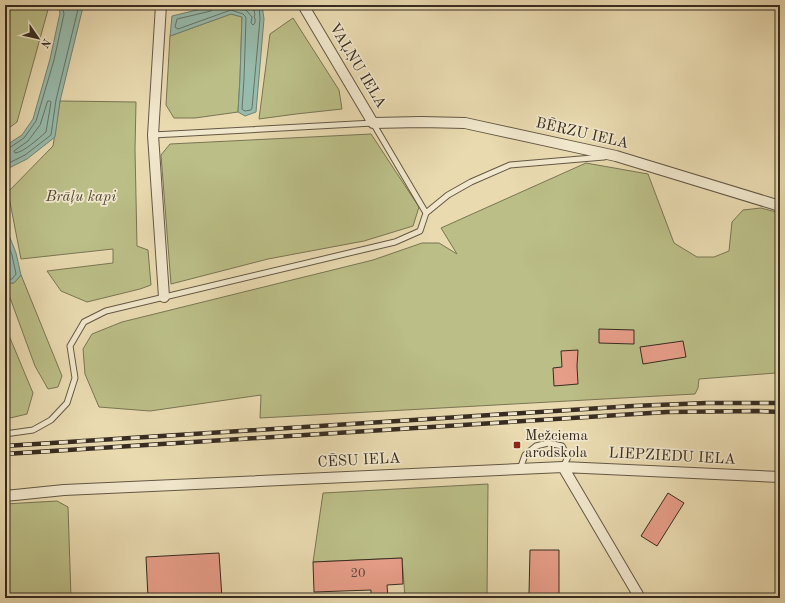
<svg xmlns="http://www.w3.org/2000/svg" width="785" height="603" font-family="'Old Standard TT',serif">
	<rect width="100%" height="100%" fill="#e9dab0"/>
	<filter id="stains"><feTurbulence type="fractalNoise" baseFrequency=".005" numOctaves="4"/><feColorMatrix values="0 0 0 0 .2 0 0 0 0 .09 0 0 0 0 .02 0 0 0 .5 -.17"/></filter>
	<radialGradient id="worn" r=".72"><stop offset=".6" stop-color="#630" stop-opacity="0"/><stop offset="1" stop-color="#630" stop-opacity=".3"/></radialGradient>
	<path fill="#bbbe87" stroke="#797554" d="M 5,5 L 49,5 L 49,6 L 17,122 L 5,131 Z
		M 231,14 L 242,17 L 240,78 L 238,112 L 195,118 L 174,118 L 166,105 L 170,36 Z
		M 293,18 L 339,90 L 342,109 L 296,114 L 259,119 L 270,34 Z
		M 60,101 L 136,102 L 135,149 L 137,246 L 148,250 L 151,285 L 140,289 L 87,302 L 61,291 L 47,271 L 113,263 L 113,249 L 21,259 L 8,192 L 53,146 Z
		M 371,134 L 419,207 L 413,226 L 364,241 L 268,259 L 171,284 L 161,155 L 170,144 Z
		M 586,163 L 648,174 L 674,243 L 697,257 L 714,257 L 729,251 L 732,222 L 743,210 L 761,208 L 780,213 L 780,372 L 776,373 L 699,379 L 698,388 L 695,394 L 260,418 L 261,395 L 150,411 L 99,407 L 85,374 L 83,349 L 92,334 L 122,322 L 373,260 L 422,243 L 439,243 L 457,254 L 441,228 Z
		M 21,275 L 62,376 L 58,387 L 48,389 L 35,366 L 5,284 L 5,283 L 14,283 Z
		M 5,326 L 33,393 L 27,414 L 10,418 L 5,418 Z
		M 488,484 L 487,598 L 405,598 L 402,558 L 313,562 L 323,493 Z
		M 57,501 L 68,507 L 71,598 L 5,598 L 5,504 Z"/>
	<path fill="#97bbac" stroke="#718274" d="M 58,5 L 83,5 L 83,7 L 60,101 L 55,137 L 27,159 L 5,170 L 5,146 L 22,135 L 33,119 L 50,59 L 60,13 Z
		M 218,5 L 262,5 L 264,19 L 256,112 L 245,116 L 238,112 L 240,78 L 242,17 L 231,14 L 170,36 L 172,16 Z
		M 5,225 L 16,253 L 21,275 L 14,283 L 5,283 Z"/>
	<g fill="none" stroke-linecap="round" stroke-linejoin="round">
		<path stroke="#677466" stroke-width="1" d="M 214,5 L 214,8 L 211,11 L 177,19 L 175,27 L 178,29 L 231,10 L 243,14 L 245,16 L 246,18 L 244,79 L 242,109 L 243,110 L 245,111 L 251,110 L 252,108 L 260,19 L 259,5
			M 219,5 L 220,7 L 221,8 L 229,6 L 234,6 L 246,10 L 252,17 L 251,23 L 253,25 L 255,23 L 255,19 L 254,16 L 255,15 L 253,5
			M 48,101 L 50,101 L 51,102 L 46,132 C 38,139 24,152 15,153 L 14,151 L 28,141 L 40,125 Z
			M 5,149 L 9,148 L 24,138 L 36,121 L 54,60 L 64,14 L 62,5
			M 5,165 L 25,155 L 51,135 L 56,100 L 79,5
			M 5,237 L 12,255 L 16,274 L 12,279 L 5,280"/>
	</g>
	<path fill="#e79e89" stroke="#372c21" d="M 599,329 L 634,330 L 634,344 L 599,343 Z
		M 683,341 L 686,357 L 643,364 L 640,347 Z
		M 578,350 L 577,366 L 578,384 L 554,386 L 553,368 L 562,367 L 561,351 Z
		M 668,493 L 684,503 L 657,546 L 641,536 Z
		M 530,550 L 559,550 L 559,594 L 529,594 Z
		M 219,553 L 222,598 L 148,598 L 146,557 Z
		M 402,558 L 403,584 L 387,585 L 388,598 L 371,598 L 371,590 L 314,592 L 313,562 Z"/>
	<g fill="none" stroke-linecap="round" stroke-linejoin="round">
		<g stroke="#645845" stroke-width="7">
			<path id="service" d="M 153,135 L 373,123 L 426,213
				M 5,434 L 33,430 L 51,420 L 67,403 L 75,378 L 70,346 L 84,322 L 106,311 L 395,242 L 420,231 L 426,213 L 448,195 L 471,182 L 510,165 L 604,157
				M 520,469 L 525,455 L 536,446 L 548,443 L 562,446 L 568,457 L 563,467"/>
		</g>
		<g stroke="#645845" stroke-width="12">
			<path id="minor" d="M 161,5 L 153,135 L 164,297
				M 303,5 L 373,123 L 421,122 L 465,123 L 616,156 L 780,206
				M 563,467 L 640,598
				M 5,496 L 64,490 L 563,467 L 780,477"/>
		</g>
		<use href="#service" stroke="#f1e7cc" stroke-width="5"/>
		<use href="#minor" stroke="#f1e7cc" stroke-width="10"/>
		<g stroke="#372c21" stroke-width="4.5">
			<path id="rail" d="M 5,446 L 633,406 L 707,403 L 780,403
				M 5,454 L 667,412 L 758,411 L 780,412"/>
		</g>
		<use href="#rail" stroke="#f1e7cc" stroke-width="3" stroke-dasharray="9" stroke-linecap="butt"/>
	</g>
	<rect fill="#8f2418" stroke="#f1e7cc" stroke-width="1.5" x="513" y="441" width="8" height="8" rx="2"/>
	<g text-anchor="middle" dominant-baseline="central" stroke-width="3.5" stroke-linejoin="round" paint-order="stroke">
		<g font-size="13" fill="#63483b">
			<text x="358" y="573">20</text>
		</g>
		<g font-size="15" fill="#372c21" stroke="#f1e7cc">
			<text transform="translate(357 66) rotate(59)">VAĻŅU IELA</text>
			<text transform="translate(582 134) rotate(13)">BĒRZU IELA</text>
			<text transform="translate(672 457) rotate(3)">LIEPZIEDU IELA</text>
			<text transform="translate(359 461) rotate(-3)">CĒSU IELA</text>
		</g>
		<g font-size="15" font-style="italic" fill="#514935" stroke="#f1e7cc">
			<text x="81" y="197">Brāļu kapi</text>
		</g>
		<g font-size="15" fill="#372c21" stroke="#f1e7cc" text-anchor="start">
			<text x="525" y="436">Mežciema<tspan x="525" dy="17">arodskola</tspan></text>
		</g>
	</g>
	<rect width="785" height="603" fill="none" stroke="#e9dab0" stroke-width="20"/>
	<rect x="6" y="6" width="773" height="591" fill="none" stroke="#372c21" stroke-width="2"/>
	<rect x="10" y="10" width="765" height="583" fill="none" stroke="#372c21"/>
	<g transform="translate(38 38) rotate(124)" stroke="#f1e7cc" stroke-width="3" paint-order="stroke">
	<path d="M0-3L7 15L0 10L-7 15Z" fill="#372c21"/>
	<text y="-6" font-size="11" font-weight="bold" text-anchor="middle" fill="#372c21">N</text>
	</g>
	<rect width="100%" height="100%" filter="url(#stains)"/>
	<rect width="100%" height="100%" fill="url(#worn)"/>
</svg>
